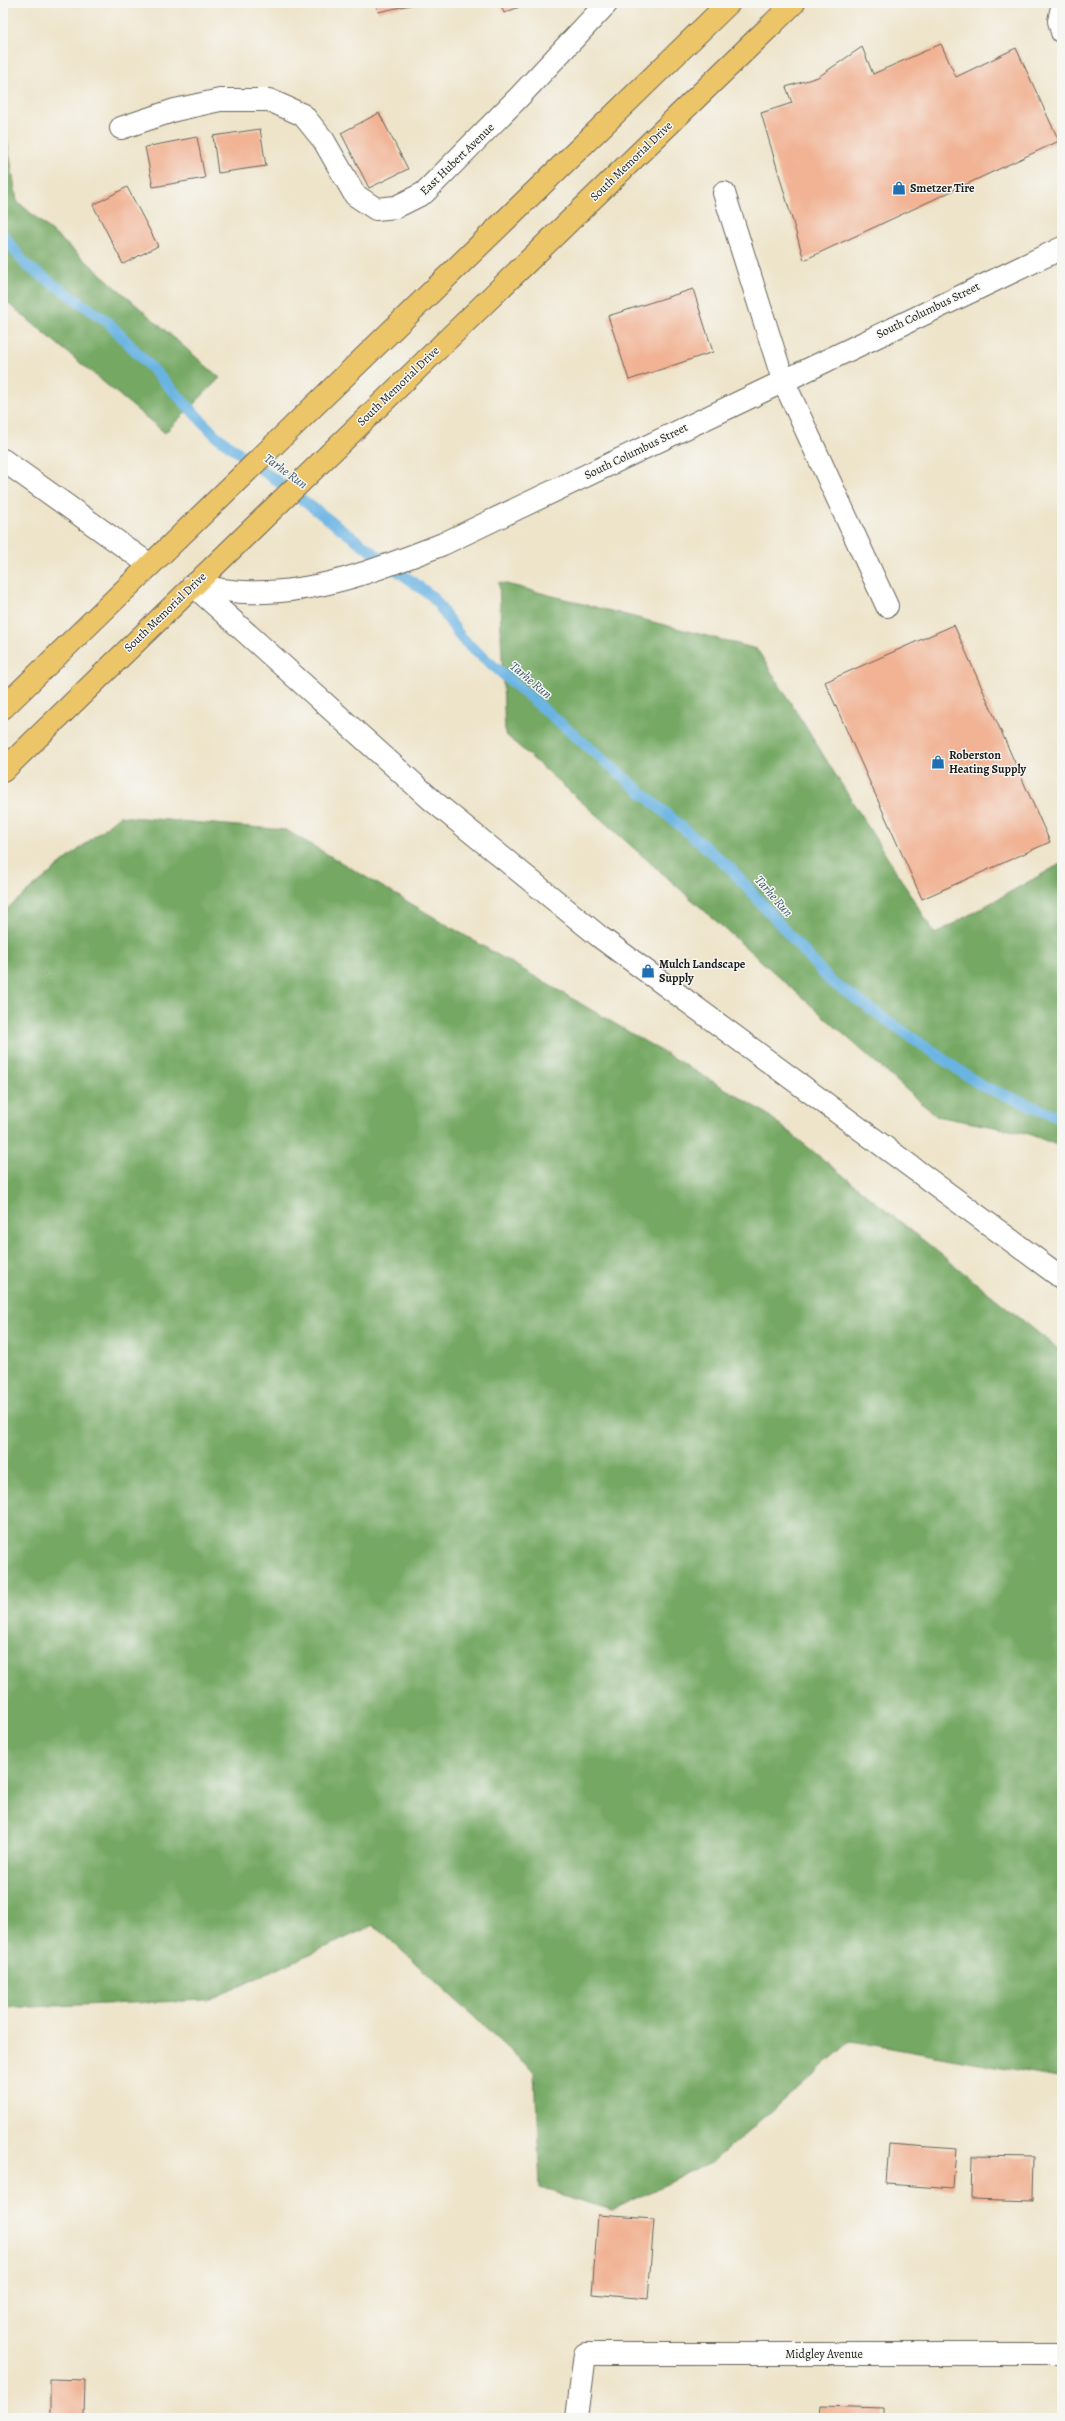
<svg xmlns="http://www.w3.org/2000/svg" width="1065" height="2421" font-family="Alegreya,serif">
	<rect width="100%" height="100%" fill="#f6f6f2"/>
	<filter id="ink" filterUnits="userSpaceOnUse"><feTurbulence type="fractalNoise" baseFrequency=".025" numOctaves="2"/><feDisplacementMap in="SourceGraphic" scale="8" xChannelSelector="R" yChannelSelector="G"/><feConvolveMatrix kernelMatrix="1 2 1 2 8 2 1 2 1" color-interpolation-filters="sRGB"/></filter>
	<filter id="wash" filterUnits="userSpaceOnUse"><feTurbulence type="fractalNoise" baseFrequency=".012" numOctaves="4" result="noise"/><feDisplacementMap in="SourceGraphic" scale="16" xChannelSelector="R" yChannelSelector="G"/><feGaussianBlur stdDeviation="0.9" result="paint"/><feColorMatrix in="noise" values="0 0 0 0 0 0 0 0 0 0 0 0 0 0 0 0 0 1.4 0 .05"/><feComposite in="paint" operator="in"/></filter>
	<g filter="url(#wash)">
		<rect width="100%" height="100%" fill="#eee4ca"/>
		<path fill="#75a864" stroke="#486240" d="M 3,115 L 17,201 L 220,378 L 165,433 L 3,299 Z
			M 499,582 L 757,649 L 935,934 L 1062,863 L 1062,1147 L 1026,1133 L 936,1116 L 505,734 Z
			M 119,816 L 286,830 L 763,1111 L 1062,1352 L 1062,2079 L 851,2041 L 711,2163 L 612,2210 L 540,2188 L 535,2073 L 374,1925 L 209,2000 L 3,2008 L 3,912 Z"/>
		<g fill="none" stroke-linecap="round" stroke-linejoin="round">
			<path stroke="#6ab4e3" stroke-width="11" d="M 3,235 L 26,265 L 108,322 L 215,435 L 433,597 L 462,639 L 732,870 L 829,980 L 982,1086 L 1062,1118"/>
		</g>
		<g id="blocks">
			<path fill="#f1b394" d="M 376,3 L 415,3 L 415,4 L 378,12 Z
				M 500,3 L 529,3 L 504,13 Z
				M 941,44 L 956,77 L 1016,48 L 1059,141 L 804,260 L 761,113 L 792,103 L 786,87 L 818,77 L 862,47 L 873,74 Z
				M 379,113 L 408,169 L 369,188 L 341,133 Z
				M 260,129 L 266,166 L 218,173 L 213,136 Z
				M 197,137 L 205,178 L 153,187 L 145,147 Z
				M 127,187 L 158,246 L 123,264 L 93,205 Z
				M 693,289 L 713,352 L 629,380 L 608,316 Z
				M 954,625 L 1050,842 L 922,899 L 825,682 Z
				M 889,2144 L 956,2149 L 953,2189 L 886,2184 Z
				M 972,2156 L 1035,2157 L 1034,2201 L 971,2199 Z
				M 598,2215 L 654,2219 L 648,2299 L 592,2294 Z
				M 50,2379 L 85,2380 L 84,2418 L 50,2418 Z
				M 821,2406 L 884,2408 L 884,2418 L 820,2418 Z"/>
		</g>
	</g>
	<g filter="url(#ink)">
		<use href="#blocks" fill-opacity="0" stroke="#666259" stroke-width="1"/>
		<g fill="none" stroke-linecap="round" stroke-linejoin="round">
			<g stroke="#666259" stroke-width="24">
				<path id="minor" d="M 1062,7 L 1059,21 L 1062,32
					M 121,128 L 175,110 L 220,100 L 269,100 L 303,115 L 324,141 L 355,195 L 376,209 L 396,207 L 424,193 L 519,97 L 607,3
					M 724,193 L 783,380 L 887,606
					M 3,460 L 150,565
					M 193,585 L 433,801 L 600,937 L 1062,1278
					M 193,585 C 210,587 228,592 245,592 C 314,595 380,569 443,544 L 1062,248
					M 577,2418 L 585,2354 L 1062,2354"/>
			</g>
			<g stroke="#666259" stroke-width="24">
				<path id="highway" d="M 3,708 L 729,3
					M 3,771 L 794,3"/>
			</g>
			<use href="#minor" stroke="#fff" stroke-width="22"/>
			<use href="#highway" stroke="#edc569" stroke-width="22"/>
		</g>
	</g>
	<defs>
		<g id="shop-bare" transform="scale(1.08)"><path d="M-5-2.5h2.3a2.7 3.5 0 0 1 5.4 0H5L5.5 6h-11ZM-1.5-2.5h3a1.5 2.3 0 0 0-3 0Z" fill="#1f6fb2" stroke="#f6f6f2" stroke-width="2.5" paint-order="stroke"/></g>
	</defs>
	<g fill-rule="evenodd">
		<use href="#shop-bare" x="899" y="188"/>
		<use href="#shop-bare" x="938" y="762"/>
		<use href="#shop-bare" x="648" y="971"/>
	</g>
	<g text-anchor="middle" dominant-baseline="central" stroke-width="3" stroke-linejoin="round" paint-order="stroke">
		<g font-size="12" fill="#1c1c1c" stroke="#f6f6f2">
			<text transform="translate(457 159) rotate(-44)">East Hubert Avenue</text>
			<text transform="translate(631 161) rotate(-44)">South Memorial Drive</text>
			<text transform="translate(928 310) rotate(-26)">South Columbus Street</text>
			<text transform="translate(398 386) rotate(-44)">South Memorial Drive</text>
			<text transform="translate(636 451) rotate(-26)">South Columbus Street</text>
			<text transform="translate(165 612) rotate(-44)">South Memorial Drive</text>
			<text x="824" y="2354">Midgley Avenue</text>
		</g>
		<g font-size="12" font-weight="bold" fill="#1c1c1c" stroke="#f6f6f2" text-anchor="start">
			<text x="910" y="188">Smetzer Tire</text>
			<text x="949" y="755">Roberston<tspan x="949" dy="14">Heating Supply</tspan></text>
			<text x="659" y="964">Mulch Landscape<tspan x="659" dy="14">Supply</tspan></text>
		</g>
		<g font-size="13" font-style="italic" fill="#3b596c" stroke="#f6f6f2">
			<text transform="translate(286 471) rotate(36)">Tarhe Run</text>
			<text transform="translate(531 680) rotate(40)">Tarhe Run</text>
			<text transform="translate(774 896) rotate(49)">Tarhe Run</text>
		</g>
	</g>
	<rect width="1065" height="2421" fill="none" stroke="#f6f6f2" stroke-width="16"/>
</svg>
